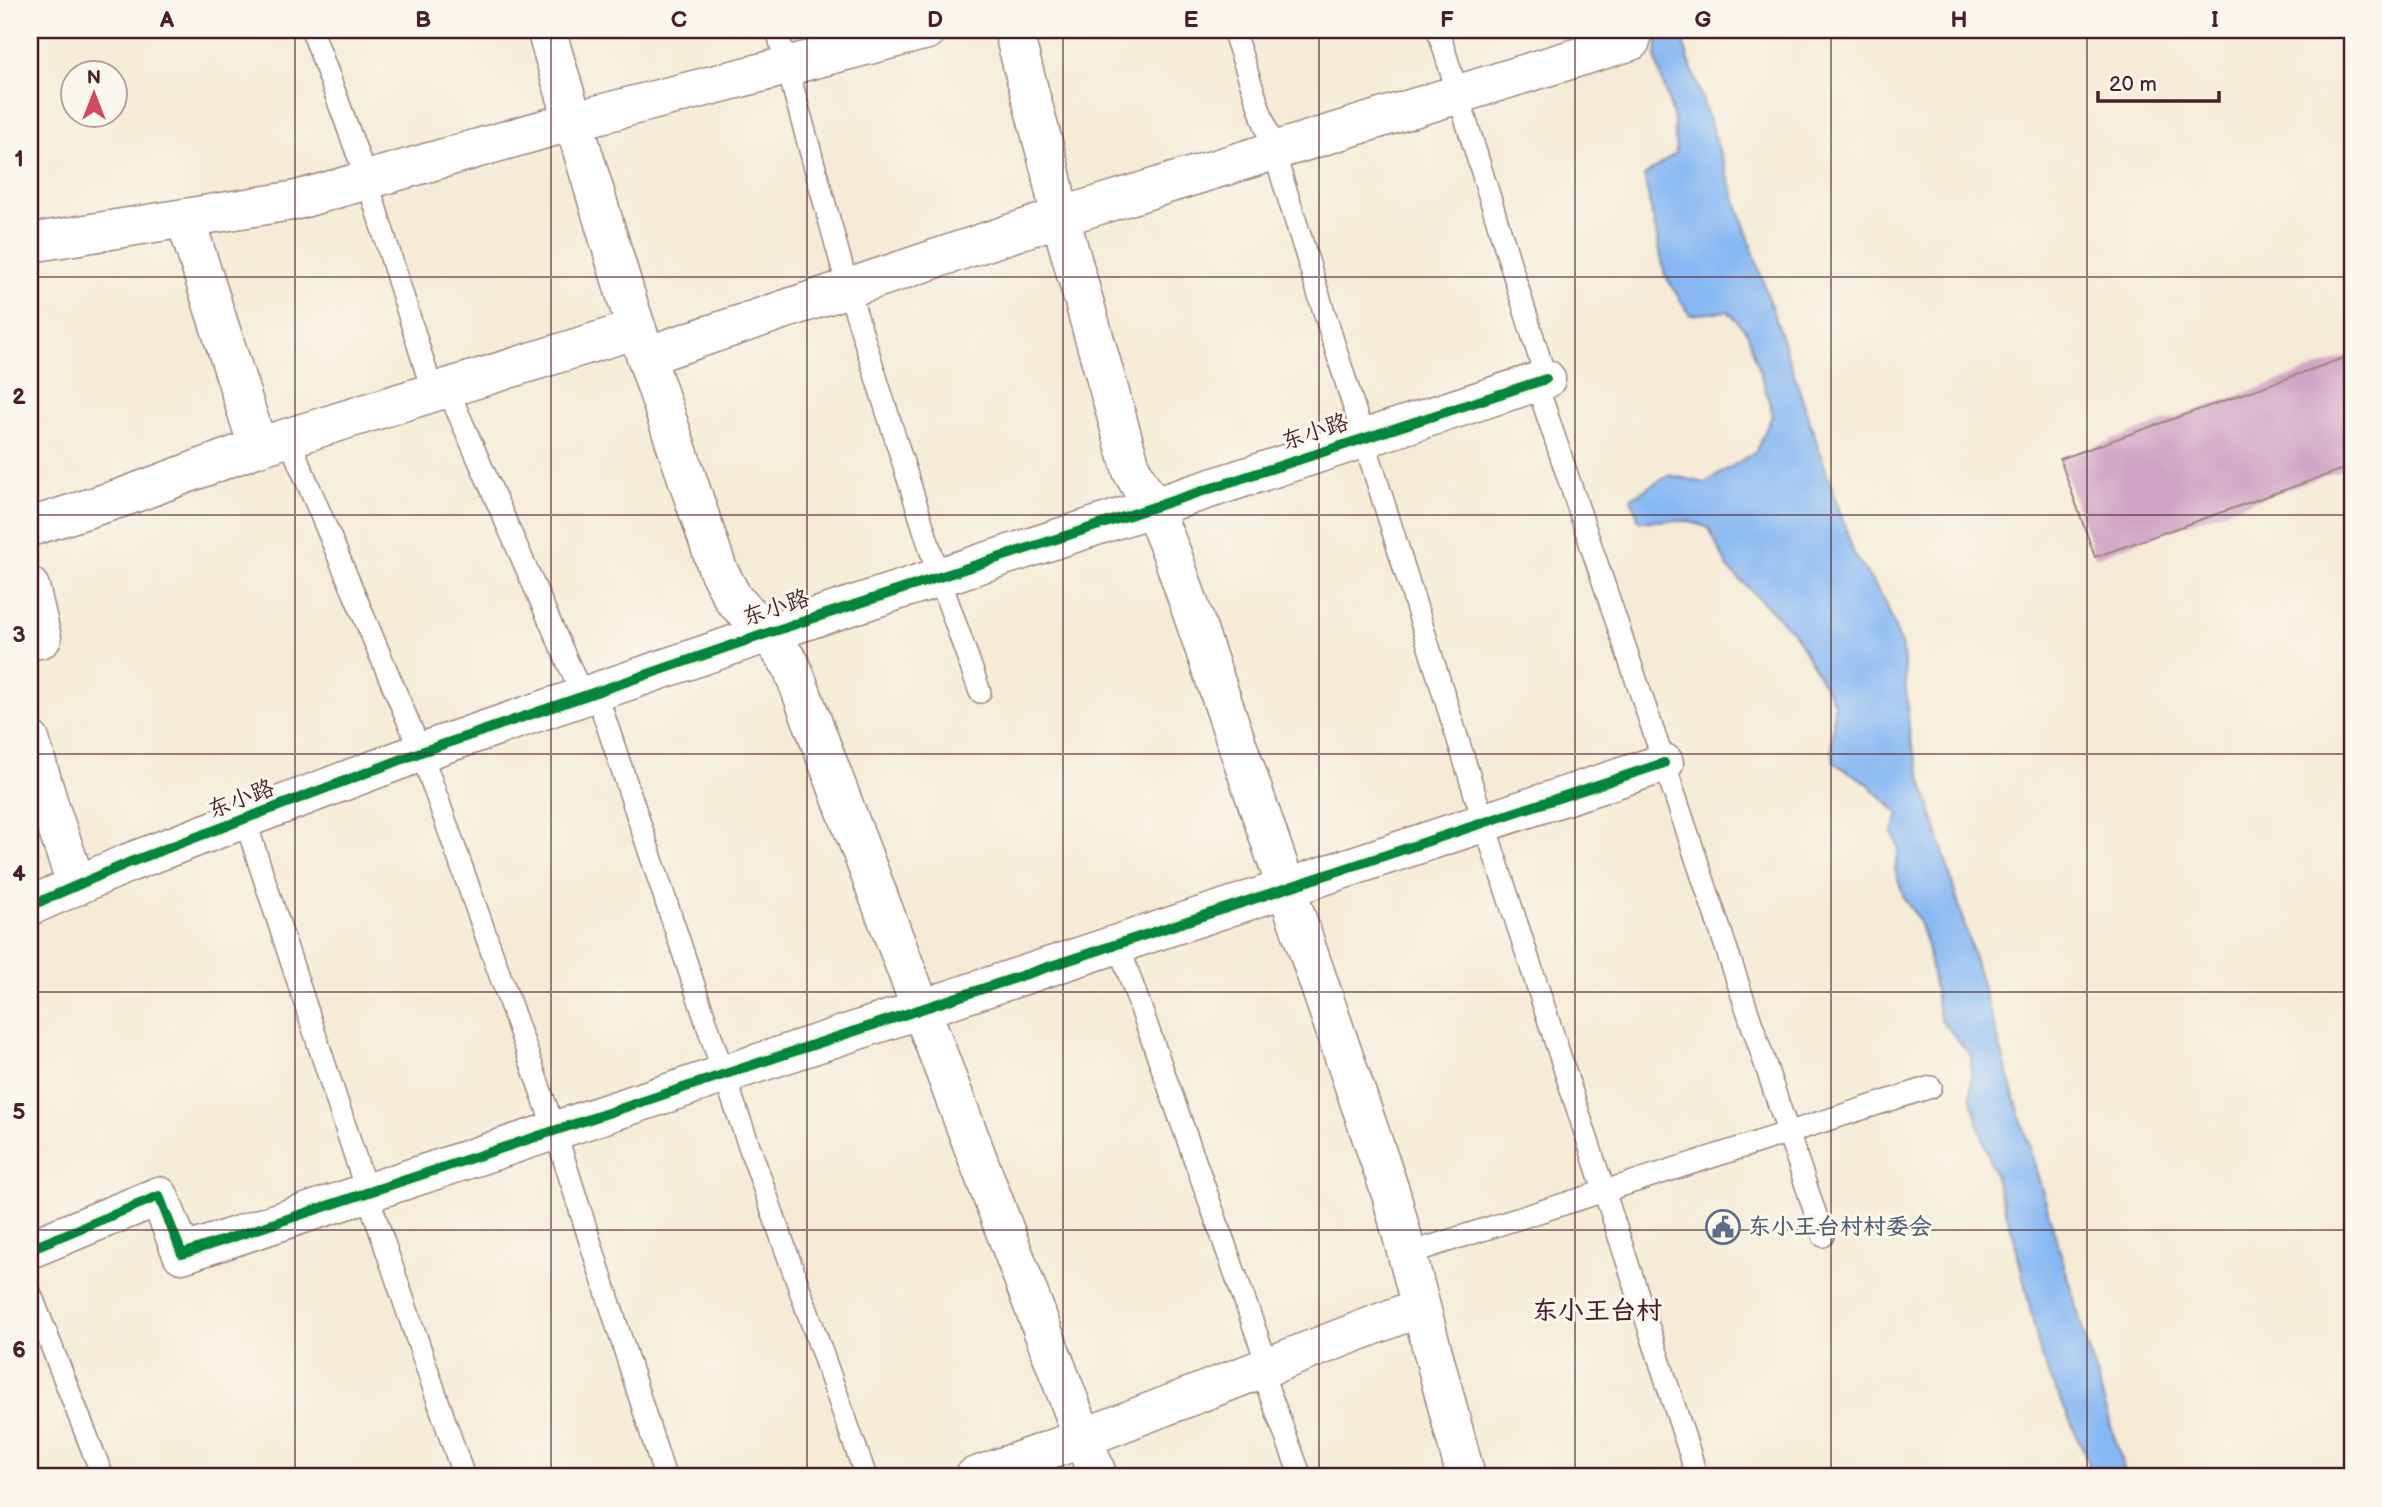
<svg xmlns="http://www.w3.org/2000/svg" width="2382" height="1507" font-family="'Balsamiq Sans','LXGW WenKai TC',sans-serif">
	<rect width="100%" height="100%" fill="#fbf7ec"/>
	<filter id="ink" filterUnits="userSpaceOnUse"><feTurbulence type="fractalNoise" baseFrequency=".0143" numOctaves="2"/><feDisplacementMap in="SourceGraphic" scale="14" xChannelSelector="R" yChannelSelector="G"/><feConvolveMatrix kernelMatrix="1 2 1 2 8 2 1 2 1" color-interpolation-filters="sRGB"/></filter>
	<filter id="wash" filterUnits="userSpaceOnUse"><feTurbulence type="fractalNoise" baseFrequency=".00686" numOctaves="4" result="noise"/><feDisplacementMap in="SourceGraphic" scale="28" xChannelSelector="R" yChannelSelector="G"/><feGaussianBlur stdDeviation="1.57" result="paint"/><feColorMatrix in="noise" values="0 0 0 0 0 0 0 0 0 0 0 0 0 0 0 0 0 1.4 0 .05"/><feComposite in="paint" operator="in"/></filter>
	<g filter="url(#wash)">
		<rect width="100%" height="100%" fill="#f5ebd6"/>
		<path fill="#87b8f3" stroke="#686c8f" stroke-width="2" d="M 1658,30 L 1679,30 L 1854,554 L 1885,601 L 1903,650 L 1910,739 L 2126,1477 L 2092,1477 L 2083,1449 L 2041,1357 L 2014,1237 L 1971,1100 L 1971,1056 L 1940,1018 L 1927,946 L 1918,919 L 1904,898 L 1895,869 L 1899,849 L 1893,833 L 1899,814 L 1866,782 L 1834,763 L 1832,744 L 1834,702 L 1794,633 L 1728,568 L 1709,528 L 1688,521 L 1639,521 L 1631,498 L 1669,475 L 1705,483 L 1756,451 L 1773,414 L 1747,332 L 1728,311 L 1690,315 L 1665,275 L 1644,176 L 1676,153 L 1674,119 L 1656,60 Z"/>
		<g id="blocks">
			<path fill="#d0a4c4" d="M 2352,355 L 2352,466 L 2095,557 L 2060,459 Z"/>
		</g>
	</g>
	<g filter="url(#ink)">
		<use href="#blocks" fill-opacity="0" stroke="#a08580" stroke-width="2"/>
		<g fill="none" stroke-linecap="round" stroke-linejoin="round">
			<g stroke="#a08580" stroke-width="24">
				<path id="service" d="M 312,30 L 367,180 L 433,393
					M 777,30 L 848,288 L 939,577 L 980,692
					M 1233,30 L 1274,152 L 1484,823 L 1691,1457 L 1696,1477
					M 1438,30 L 1546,379
					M 1536,382 L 1823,1236
					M 447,388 L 583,697
					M 288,437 L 421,752 L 555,1131 L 665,1477
					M 596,692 L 724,1075 L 866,1477
					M 245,820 L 367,1193 L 464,1477
					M 1118,944 L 1268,1366
					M 1407,1254 L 1931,1087
					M 30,1292 L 103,1477
					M 1261,1370 L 1301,1477"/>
			</g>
			<g stroke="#a08580" stroke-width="41">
				<path id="minor" d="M 546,30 L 629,306 L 718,570 L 734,600 L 768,633 L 791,665 L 1098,1477
					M 1013,30 L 1050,169 L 1060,217 L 1132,471 L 1153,508 L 1172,554 L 1391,1194 L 1466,1477
					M 185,218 L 258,447
					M 30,243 L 297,200 L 573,121 L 927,30
					M 646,356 L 1060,217 L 1631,41
					M 30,527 L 124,497 L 258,447 L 637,329
					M 30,587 L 42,638 L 30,641
					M 30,740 L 51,811 L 77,886
					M 30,906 L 128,863 L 421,752 L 768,633 L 1546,379
					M 30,1249 L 159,1196 L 182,1254 L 1664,763
					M 974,1477 L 1083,1438 L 1421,1307"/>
			</g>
			<use href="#service" stroke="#fff" stroke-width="21"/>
			<use href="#minor" stroke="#fff" stroke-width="38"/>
			<g stroke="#fbf7ec" stroke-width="15">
				<path id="cycleway" d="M 30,906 L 128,863 L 421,752 L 768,633 L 1546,379
					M 30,1249 L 159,1196 L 182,1254 L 1664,763"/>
			</g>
			<use href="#cycleway" stroke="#00873e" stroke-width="10"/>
		</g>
	</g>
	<path fill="none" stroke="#4a1f2b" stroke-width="2" stroke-opacity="0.55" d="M 295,30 L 295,1477M 551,30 L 551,1477M 807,30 L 807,1477M 1063,30 L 1063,1477M 1319,30 L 1319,1477M 1575,30 L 1575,1477M 1831,30 L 1831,1477M 2087,30 L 2087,1477M 30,277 L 2352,277M 30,515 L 2352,515M 30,754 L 2352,754M 30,992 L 2352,992M 30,1230 L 2352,1230"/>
	<defs>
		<g id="civic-ring" transform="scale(1.75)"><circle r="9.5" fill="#fbf7ec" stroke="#5c6f8a" stroke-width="1.5"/><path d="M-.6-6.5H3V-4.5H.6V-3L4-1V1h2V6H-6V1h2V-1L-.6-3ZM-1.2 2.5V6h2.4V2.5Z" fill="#5c6f8a"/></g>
	</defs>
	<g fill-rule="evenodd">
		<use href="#civic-ring" x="1723" y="1227"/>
	</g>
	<g text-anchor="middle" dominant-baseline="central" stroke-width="6" stroke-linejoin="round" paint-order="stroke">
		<g font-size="23" fill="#4a1f2b" stroke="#fbf7ec">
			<text transform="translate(1315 432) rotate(-18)">东小路</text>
			<text transform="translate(776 608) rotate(-18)">东小路</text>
			<text transform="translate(241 799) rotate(-21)">东小路</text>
		</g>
		<g font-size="23" font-weight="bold" fill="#4e5e75" stroke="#fbf7ec" text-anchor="start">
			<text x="1748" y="1227">东小王台村村委会</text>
		</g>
		<g font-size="26" font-weight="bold" fill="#4a1f2b" stroke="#fbf7ec">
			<text x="1597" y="1311">东小王台村</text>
		</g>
	</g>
	<rect width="2382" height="1507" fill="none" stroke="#fbf7ec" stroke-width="77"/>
	<g transform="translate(94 94)"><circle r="33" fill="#fbf7ec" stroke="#b4a19f" stroke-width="2"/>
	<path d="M0-5L12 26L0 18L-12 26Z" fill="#d1495b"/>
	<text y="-10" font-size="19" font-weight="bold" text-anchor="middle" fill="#4a1f2b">N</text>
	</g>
	<path d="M2098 91v10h121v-10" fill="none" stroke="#4a1f2b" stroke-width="3.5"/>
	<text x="2109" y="91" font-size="21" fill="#4a1f2b" stroke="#fbf7ec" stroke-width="5" paint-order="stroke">20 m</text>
	<rect x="38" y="38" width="2306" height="1430" fill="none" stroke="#4a1f2b" stroke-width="2.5"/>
	<g font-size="23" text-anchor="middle" font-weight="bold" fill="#4a1f2b">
		<text x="167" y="27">A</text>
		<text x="423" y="27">B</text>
		<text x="679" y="27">C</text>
		<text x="935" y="27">D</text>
		<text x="1191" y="27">E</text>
		<text x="1447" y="27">F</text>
		<text x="1703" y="27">G</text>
		<text x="1959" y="27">H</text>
		<text x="2215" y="27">I</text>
		<text x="19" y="166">1</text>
		<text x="19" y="404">2</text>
		<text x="19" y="642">3</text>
		<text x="19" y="881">4</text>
		<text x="19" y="1119">5</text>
		<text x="19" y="1357">6</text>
	</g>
</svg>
